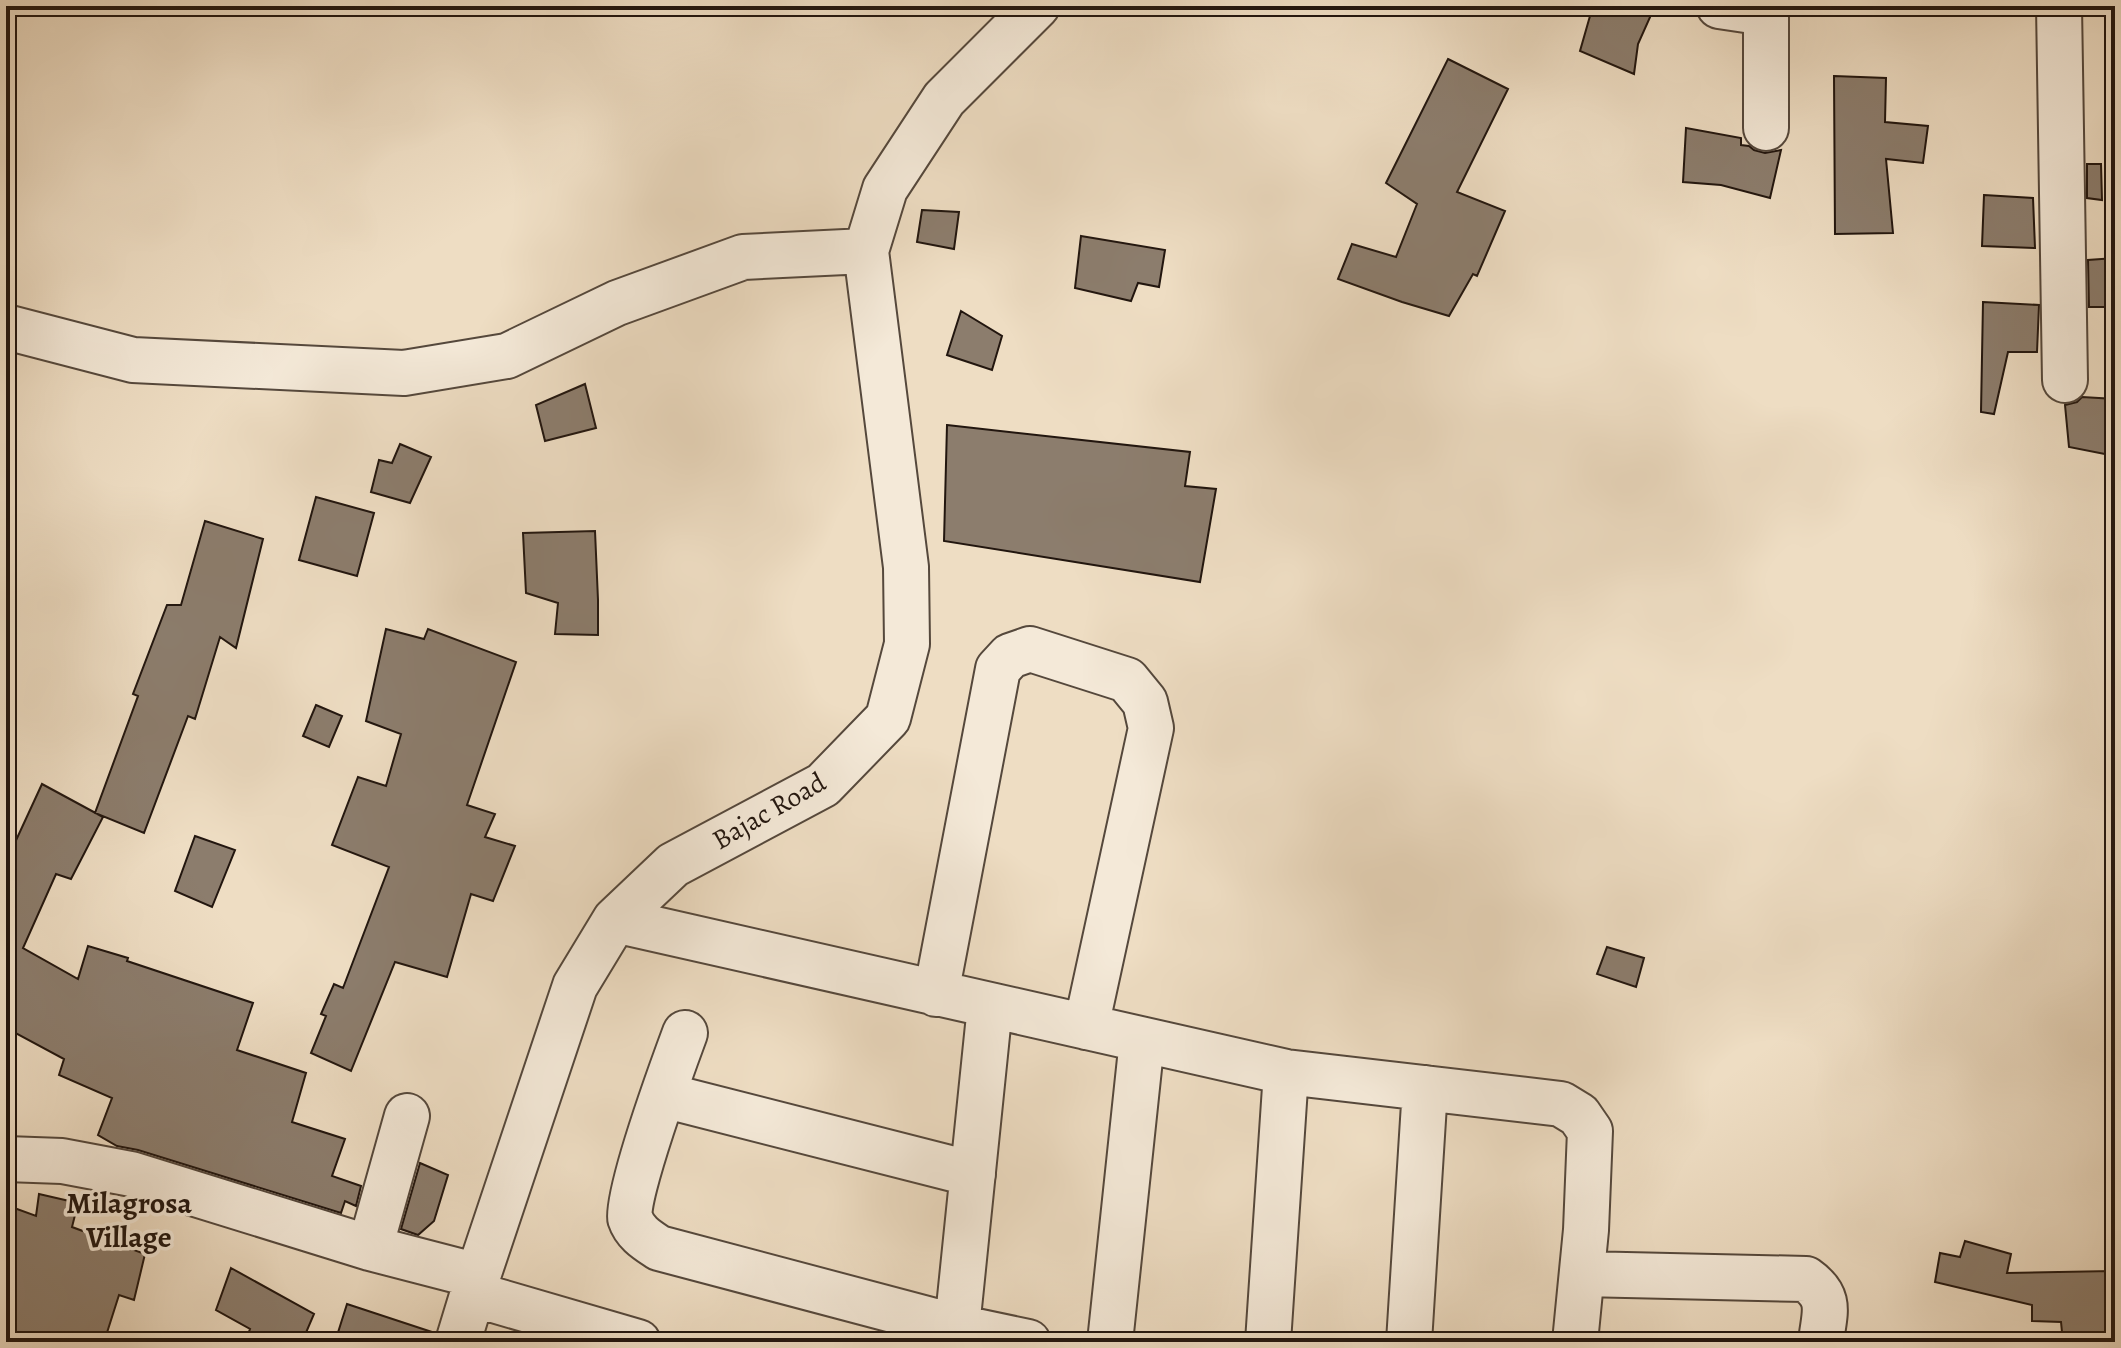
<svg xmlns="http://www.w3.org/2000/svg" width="2121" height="1348" font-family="Alegreya,serif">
	<rect width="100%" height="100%" fill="#eeddc3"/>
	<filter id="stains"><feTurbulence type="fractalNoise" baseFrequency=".0025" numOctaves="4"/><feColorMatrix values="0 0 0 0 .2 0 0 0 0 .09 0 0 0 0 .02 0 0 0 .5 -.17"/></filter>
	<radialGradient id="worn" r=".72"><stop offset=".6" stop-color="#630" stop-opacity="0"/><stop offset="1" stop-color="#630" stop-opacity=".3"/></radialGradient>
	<path fill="#8c7d6d" stroke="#22160f" stroke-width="2" d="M 1599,6 L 1655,6 L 1638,44 L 1634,74 L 1580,51 L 1590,16 Z
		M 1448,59 L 1508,89 L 1457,192 L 1505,211 L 1477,276 L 1473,274 L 1449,316 L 1402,302 L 1338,279 L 1352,244 L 1396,257 L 1417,204 L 1386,183 Z
		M 1834,76 L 1886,78 L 1885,122 L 1928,126 L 1923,163 L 1886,159 L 1893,233 L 1835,234 Z
		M 1686,128 L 1741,138 L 1741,145 L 1749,146 L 1754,150 L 1765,153 L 1781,150 L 1770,198 L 1721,185 L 1683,182 Z
		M 2087,164 L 2101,164 L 2102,200 L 2087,198 Z
		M 1984,195 L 2033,198 L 2035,248 L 1982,246 Z
		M 922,210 L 959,212 L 954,249 L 917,242 Z
		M 1081,236 L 1165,250 L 1159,287 L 1138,283 L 1131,301 L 1075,288 Z
		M 2115,258 L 2115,307 L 2089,307 L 2088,260 Z
		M 1983,302 L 2039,305 L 2037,352 L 2008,352 L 1994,414 L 1981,412 Z
		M 961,311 L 1002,336 L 992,370 L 947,355 Z
		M 585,384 L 596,428 L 545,441 L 536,405 Z
		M 2082,397 L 2115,399 L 2115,456 L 2069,447 L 2065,405 L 2077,402 Z
		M 947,425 L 1190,452 L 1185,486 L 1216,489 L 1200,582 L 944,541 Z
		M 400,444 L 431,457 L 410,503 L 371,492 L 379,460 L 392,463 Z
		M 316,497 L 374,513 L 357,576 L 299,560 Z
		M 205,521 L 263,539 L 236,648 L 220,637 L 195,719 L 188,716 L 144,833 L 95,813 L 138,696 L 133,694 L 167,605 L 181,605 Z
		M 595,531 L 598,600 L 598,635 L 555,634 L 558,603 L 526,593 L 523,533 Z
		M 386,629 L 424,639 L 428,629 L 516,662 L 467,805 L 495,814 L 485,837 L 515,846 L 493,901 L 471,894 L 447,977 L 395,962 L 351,1071 L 311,1053 L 326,1016 L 321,1014 L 334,984 L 343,988 L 389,867 L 332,845 L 358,777 L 386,786 L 401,734 L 366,721 Z
		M 316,705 L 342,716 L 329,747 L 303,736 Z
		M 42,784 L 103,817 L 71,879 L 56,874 L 23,948 L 78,979 L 88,946 L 128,958 L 127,961 L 253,1003 L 237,1050 L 306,1073 L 292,1122 L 345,1139 L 332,1176 L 361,1186 L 356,1206 L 345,1201 L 341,1213 L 138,1150 L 117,1146 L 98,1135 L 112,1098 L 59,1075 L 64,1059 L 6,1028 L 6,862 Z
		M 195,836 L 235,850 L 212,907 L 175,891 Z
		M 1607,947 L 1644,958 L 1636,987 L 1597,974 Z
		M 420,1163 L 448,1175 L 434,1221 L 418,1235 L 401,1229 Z
		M 39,1194 L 78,1203 L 72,1227 L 145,1254 L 134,1300 L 119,1295 L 104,1342 L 6,1342 L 6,1205 L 36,1216 Z
		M 1965,1241 L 2011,1254 L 2007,1273 L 2112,1271 L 2111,1342 L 2063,1342 L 2061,1322 L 2032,1321 L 2032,1305 L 1935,1282 L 1940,1253 L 1960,1257 Z
		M 231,1268 L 314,1314 L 302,1342 L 245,1342 L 250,1329 L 216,1310 Z
		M 347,1304 L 435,1333 L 434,1342 L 335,1342 Z"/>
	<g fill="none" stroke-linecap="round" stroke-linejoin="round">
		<g stroke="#55483c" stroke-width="48">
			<path id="minor" d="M 1719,6 L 1766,13
				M 1766,6 L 1766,128
				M 2059,6 L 2065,380
				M 6,327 L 133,360 L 404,373 L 507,356 L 617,303 L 743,257 L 866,251
				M 615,920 L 1286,1072 L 1561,1104 L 1579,1115 L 1590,1131 L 1586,1230 L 1575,1342
				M 936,994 L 998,669 L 1010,656 L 1030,649 L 1127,680 L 1145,702 L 1151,728 L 1086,1027
				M 685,1033 C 675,1060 624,1200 630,1218 C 635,1233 647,1240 659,1248 L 957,1327 L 1028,1342
				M 663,1095 L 973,1174
				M 6,1159 L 62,1161 L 131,1174 L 370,1248 L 478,1276
				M 370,1248 L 407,1116
				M 1582,1274 L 1806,1279 C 1833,1298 1824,1313 1821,1342
				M 473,1294 L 638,1342
				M 957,1327 L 990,1006
				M 458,1342 L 478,1276 L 575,986 L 615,920 L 673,865 L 823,785 L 888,718 L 907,644 L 906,567 L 866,251 L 885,189 L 944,99 L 1037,6
				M 1110,1342 L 1142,1040
				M 1268,1342 L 1286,1072
				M 1409,1342 L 1425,1088"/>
		</g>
		<use href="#minor" stroke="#f4e9d8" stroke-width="44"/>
	</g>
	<g text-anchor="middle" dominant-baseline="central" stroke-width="7" stroke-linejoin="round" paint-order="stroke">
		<g font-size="28" fill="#22160f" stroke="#f4e9d8">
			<text transform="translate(769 811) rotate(-30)">Bajac Road</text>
		</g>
		<g font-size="30" font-weight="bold" fill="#22160f" stroke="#f4e9d8">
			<text x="129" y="1203">Milagrosa<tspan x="129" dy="34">Village</tspan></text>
		</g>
	</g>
	<rect width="2121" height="1348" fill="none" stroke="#eeddc3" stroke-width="32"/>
	<rect x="8" y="8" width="2105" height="1332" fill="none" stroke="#22160f" stroke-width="4"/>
	<rect x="16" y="16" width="2089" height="1316" fill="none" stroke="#22160f" stroke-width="2"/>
	<rect width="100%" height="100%" filter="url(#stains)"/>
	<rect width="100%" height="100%" fill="url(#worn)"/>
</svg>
